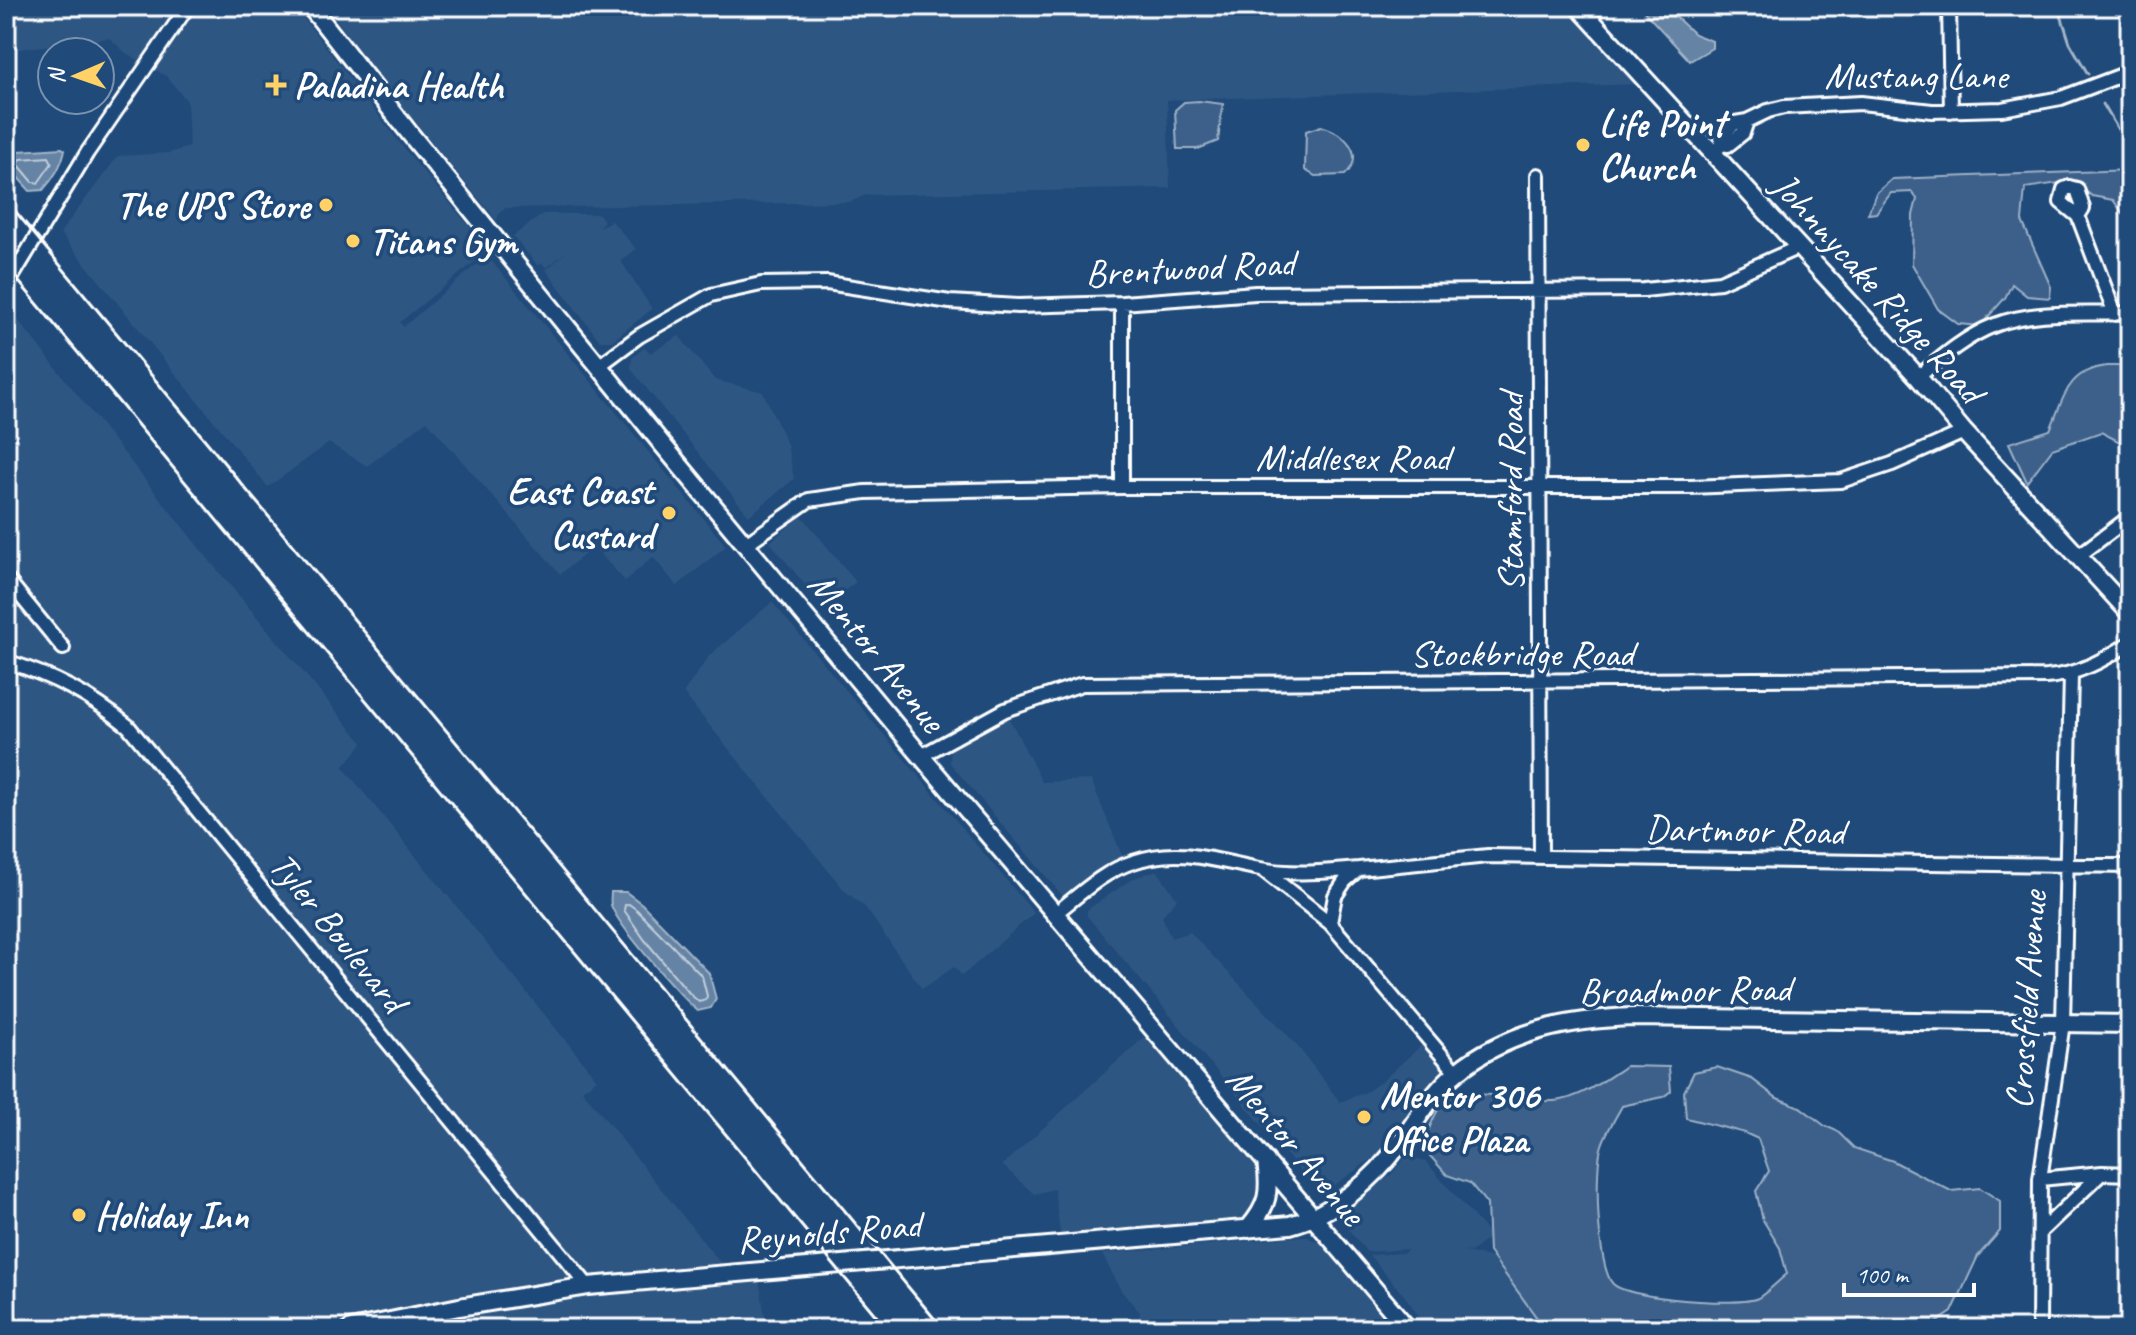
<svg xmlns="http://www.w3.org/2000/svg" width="2136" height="1335" font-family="Caveat,sans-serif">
	<rect width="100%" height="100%" fill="#1f4a7a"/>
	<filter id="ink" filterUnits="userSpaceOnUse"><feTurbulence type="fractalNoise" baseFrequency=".0125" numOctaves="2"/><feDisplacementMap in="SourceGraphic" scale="16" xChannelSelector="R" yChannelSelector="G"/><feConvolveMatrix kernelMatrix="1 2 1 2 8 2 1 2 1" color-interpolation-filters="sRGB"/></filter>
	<g filter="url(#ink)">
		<path fill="#2e5683" d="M 6,6 L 294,6 L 406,151 L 489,250 L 400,322 L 403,327 L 476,265 L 490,259 L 726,546 L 677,586 L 653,557 L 625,581 L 594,547 L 560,574 L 427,421 L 367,466 L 329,443 L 268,487 L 60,233 L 118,156 L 169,153 L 189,147 L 187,101 L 166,76 L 126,53 L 109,38 L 19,49 L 6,39 Z
			M 328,6 L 1568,6 L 1642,84 L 1167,100 L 1170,188 L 866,195 L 850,202 L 505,208 L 499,213 L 497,221 L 357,51 Z
			M 543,214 L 599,214 L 604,221 L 598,227 L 612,221 L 636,249 L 621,261 L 652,309 L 612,341 L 600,341 L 546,270 L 569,250 L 546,268 L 542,263 L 538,266 L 513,236 Z
			M 6,305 L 209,560 L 363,743 L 343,767 L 597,1079 L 582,1090 L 726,1270 L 413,1313 L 336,1329 L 6,1329 Z
			M 679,336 L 715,380 L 763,392 L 787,444 L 794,479 L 749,516 L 631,369 L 632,358 L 645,347 L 650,353 Z
			M 802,516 L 856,582 L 823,607 L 770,542 Z
			M 772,602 L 1034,913 L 962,976 L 954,967 L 922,989 L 865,907 L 845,891 L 683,693 L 710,655 Z
			M 1009,718 L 1042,782 L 1091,780 L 1123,858 L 1066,900 L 950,763 L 951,747 L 968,736 Z
			M 1157,870 L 1177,899 L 1162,916 L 1171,938 L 1190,932 L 1296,1044 L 1340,1102 L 1366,1092 L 1382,1081 L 1426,1041 L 1452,1072 L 1378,1163 L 1373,1158 L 1333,1186 L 1312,1185 L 1087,916 L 1087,910 L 1132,879 Z
			M 1150,1032 L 1260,1159 L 1263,1189 L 1256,1213 L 1244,1224 L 1061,1239 L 1054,1189 L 1034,1194 L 1002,1165 Z
			M 1407,1155 L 1426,1162 L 1491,1236 L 1471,1252 L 1460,1251 L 1500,1259 L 1501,1265 L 1545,1329 L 1428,1329 L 1406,1298 L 1369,1255 L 1404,1253 L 1407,1249 L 1367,1252 L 1351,1233 L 1345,1221 L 1346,1212 L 1392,1174 Z
			M 1305,1236 L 1325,1245 L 1397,1329 L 1137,1329 L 1140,1312 L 1122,1292 L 1102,1254 Z
			M 758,1273 L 767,1329 L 369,1329 L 496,1304 Z"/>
		<path fill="#3c618b" stroke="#9eb0c5" stroke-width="2" d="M 1199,101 L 1223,104 L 1218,141 L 1198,149 L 1177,149 L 1175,110 L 1184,102 Z
			M 1321,126 C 1344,132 1367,154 1345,175 L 1315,176 L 1305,170 L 1306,131 Z
			M 2130,170 L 2130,223 L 2113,200 L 2092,196 L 2072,181 L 2025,188 L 2022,221 L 2051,287 L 2050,298 L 2027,296 L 2012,284 L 2005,298 L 1980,326 L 1958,324 L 1938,309 L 1912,264 L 1913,215 L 1917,199 L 1912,192 L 1891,193 L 1876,213 L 1868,214 L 1876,193 L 1892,179 Z
			M 2107,366 L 2130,366 L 2130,442 L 2118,441 L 2101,432 L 2052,449 L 2027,482 L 2009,443 L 2050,430 C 2064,398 2067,370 2107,366 Z
			M 1626,1066 L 1669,1067 L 1671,1091 L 1663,1097 L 1622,1106 C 1615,1119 1606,1132 1602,1145 C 1594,1166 1597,1268 1613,1284 C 1628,1299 1739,1307 1758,1298 C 1768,1292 1778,1281 1787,1274 L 1780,1248 L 1763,1220 L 1756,1191 L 1769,1171 L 1758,1139 L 1745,1133 L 1686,1118 L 1684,1092 L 1694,1072 L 1717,1067 L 1752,1079 L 1777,1098 L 1800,1107 L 1825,1126 L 1837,1131 L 1854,1148 L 1893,1161 L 1951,1191 L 1980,1188 L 2000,1201 L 2000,1231 L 1978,1256 L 1952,1312 L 1927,1329 L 1545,1329 L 1489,1252 L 1487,1204 L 1470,1183 L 1447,1175 L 1422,1147 C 1427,1135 1432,1118 1440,1107 C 1460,1081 1524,1103 1554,1101 C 1579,1099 1605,1080 1626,1066 Z"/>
		<path fill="#6583a4" stroke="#a3b5c8" stroke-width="2" d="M 1639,6 L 1664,6 L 1694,34 L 1712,41 L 1712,48 L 1690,61 Z
			M 62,148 L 65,150 C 62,165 53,179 43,190 L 30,191 L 6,164 L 6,156 L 19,151 Z
			M 611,892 L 626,892 L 642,904 L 709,973 L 716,999 L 711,1008 L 698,1011 C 680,996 617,925 611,905 C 610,901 611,896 611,892 Z"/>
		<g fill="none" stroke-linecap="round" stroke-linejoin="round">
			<path stroke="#c1cddb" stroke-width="2" d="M 49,157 L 52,163 L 38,183 L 33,182 L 18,164 L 21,159 Z
				M 625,905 L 629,904 L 637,910 L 702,976 L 707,996 L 706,1000 L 699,1002 L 690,994 L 644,939 L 624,910 Z"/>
			<path stroke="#a3b5c8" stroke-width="3" d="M 2058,6 L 2070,43 L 2088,74
				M 2103,104 L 2130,150"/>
			<g stroke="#fff" stroke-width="18">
				<path id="minor" d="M 1949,6 L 1951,111
					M 1721,144 L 1728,145 L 1743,133 L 1747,121
					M 1714,155 L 1721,144 L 1721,136 L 1735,123 L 1747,121 L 1768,111 L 1784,107 L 1861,103 L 1932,111 L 2002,109 L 2061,98 L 2130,72
					M 1538,175 L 1541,857
					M 2078,216 L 2083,208 L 2077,189 L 2069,187 L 2064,189 L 2061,202 L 2078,216 L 2115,314
					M 6,287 L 87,153 L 188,6
					M 600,365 L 639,336 L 711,295 L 761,284 L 827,283 L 950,302 L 1018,306 L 1122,303 L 1256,293 L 1644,290 L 1720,282 L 1799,247
					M 1918,377 C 1942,357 1966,336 1995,325 C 2037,309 2086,315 2130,313
					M 1122,487 L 1122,303
					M 746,544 L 809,500 L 865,492 L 1122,487 L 1690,487 L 1841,481 L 1892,464 L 1964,432
					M 2077,557 L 2130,517
					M 6,578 L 63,648
					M 6,661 C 53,676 90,695 128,726 L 588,1286
					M 921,756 L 1005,710 L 1082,684 L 2046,677 C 2078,675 2104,660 2130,643
					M 1263,870 L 1330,923 L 1456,1072
					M 1056,913 C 1080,894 1104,871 1133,862 C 1179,846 1216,861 1260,869 C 1292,875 1327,872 1359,869
					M 1330,923 L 1335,896 L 1345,881 L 1359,869 L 1488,856 L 2130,866
					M 2040,1179 L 2102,1173 L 2130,1174
					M 2040,1232 L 2102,1173
					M 2039,1329 L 2040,1179 L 2063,1023 L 2071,675"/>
			</g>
			<g stroke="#fff" stroke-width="22">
				<path id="major" d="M 310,6 L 411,135 L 662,444 L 921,756 L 1408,1329
					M 1578,6 L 1918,377 L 1964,432 L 2130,613
					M 1248,1229 C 1269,1205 1270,1192 1266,1161
					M 351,1329 L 459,1307 L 588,1286 L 1290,1225 C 1333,1214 1375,1179 1400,1143 C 1418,1119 1433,1091 1457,1072 C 1507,1031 1571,1019 1634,1017 L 2130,1024"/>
			</g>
			<use href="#minor" stroke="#1f4a7a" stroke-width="12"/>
			<use href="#major" stroke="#1f4a7a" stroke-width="16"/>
			<path stroke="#fff" stroke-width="3" d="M 6,200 L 943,1329
				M 6,266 L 887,1329"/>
		</g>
	</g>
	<g fill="#ffd166" stroke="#1f4a7a" stroke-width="3">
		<path d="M272 73h8v8h8v8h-8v8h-8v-8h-8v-8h8z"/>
		<circle cx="1583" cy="145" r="8"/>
		<circle cx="326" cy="205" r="8"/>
		<circle cx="353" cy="241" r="8"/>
		<circle cx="669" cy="513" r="8"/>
		<circle cx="1364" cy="1117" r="8"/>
		<circle cx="79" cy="1215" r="8"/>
	</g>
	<g text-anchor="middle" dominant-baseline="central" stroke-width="7" stroke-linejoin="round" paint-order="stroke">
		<g font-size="38" fill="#fff" stroke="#1f4a7a">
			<text x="1916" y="75">Mustang Lane</text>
			<text transform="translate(1190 268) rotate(-3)">Brentwood Road</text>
			<text transform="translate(1878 288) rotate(48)">Johnnycake Ridge Road</text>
			<text x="1353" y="457">Middlesex Road</text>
			<text transform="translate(1510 492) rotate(-90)">Stamford Road</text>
			<text transform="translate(877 652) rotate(51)">Mentor Avenue</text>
			<text x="1522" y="653">Stockbridge Road</text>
			<text transform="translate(1745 830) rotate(1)">Dartmoor Road</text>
			<text transform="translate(338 932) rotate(51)">Tyler Boulevard</text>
			<text transform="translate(1685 990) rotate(-1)">Broadmoor Road</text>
			<text transform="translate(2026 1000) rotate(-86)">Crossfield Avenue</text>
			<text transform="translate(1296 1146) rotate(50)">Mentor Avenue</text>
			<text transform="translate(829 1232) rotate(-5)">Reynolds Road</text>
		</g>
		<g font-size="38" font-weight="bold" fill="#fff" stroke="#1f4a7a" text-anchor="start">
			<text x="294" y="85">Paladina Health</text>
			<text x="1599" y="123">Life Point<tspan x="1599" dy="44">Church</tspan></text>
			<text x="310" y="205" text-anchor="end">The UPS Store</text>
			<text x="369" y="241">Titans Gym</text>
			<text x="653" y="491" text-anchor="end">East Coast<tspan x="653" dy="44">Custard</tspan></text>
			<text x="1380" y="1095">Mentor 306<tspan x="1380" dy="44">Office Plaza</tspan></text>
			<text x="95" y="1215">Holiday Inn</text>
		</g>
	</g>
	<rect width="2136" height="1335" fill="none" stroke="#1f4a7a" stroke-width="32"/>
	<rect x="16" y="16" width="2104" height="1303" fill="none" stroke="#fff" stroke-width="3" filter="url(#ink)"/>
	<g transform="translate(76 76) rotate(268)"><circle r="38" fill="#1f4a7a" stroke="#7992af" stroke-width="2"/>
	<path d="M0-6L14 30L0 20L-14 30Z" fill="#ffd166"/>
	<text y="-12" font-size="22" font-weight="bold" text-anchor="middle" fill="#ffffff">N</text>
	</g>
	<path d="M1844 1283v12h130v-12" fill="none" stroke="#ffffff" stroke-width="4"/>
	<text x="1856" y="1283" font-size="24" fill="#ffffff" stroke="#1f4a7a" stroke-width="6" paint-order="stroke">100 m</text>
</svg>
